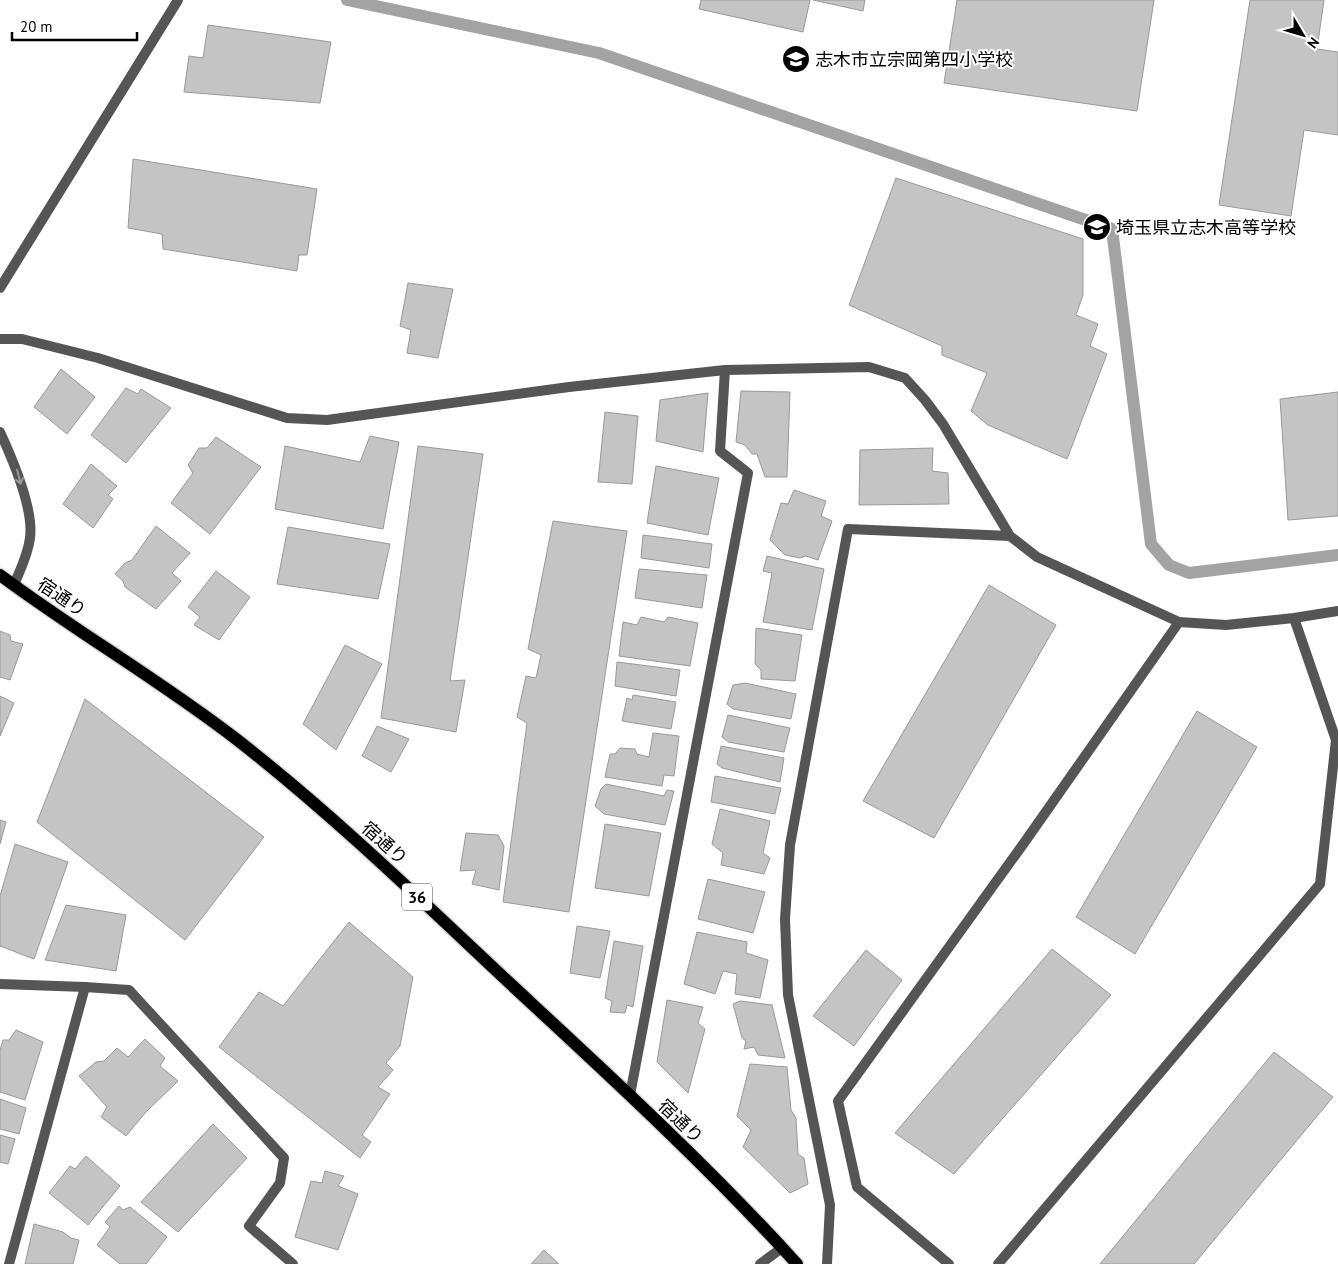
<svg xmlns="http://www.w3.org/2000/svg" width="1338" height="1264" font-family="'PT Sans','Noto Sans JP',sans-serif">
	<rect width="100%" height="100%" fill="#fff"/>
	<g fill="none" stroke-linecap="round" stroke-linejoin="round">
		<path stroke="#a3a3a3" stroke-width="12" d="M 347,0 L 599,53 L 1112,229 L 1151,544 L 1169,565 L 1189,573 L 1338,555"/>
	</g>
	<path fill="#c4c4c4" stroke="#999" d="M 701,0 L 810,0 L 803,32 L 699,9 Z
		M 813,0 L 865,0 L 863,11 Z
		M 957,0 L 1154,0 L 1137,111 L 944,83 Z
		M 1250,0 L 1324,0 L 1317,49 L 1338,52 L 1338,135 L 1304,130 L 1291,216 L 1219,205 Z
		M 208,25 L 331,42 L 320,103 L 184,92 L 189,56 L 203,58 Z
		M 133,159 L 317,189 L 307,255 L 299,255 L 297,271 L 163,249 L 162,234 L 128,228 Z
		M 896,178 L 1083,239 L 1083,295 L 1076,315 L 1098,324 L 1090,346 L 1107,354 L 1067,459 L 988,425 L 971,411 L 987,373 L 942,355 L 942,346 L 849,305 Z
		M 408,283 L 453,289 L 438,358 L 407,353 L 411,330 L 400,326 Z
		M 61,369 L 95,397 L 67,434 L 34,407 Z
		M 126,388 L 138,394 L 141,389 L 171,408 L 126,463 L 91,435 Z
		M 741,391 L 790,392 L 787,477 L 765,477 L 757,454 L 752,454 L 745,445 L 736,442 Z
		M 1338,392 L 1338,516 L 1288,520 L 1280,399 Z
		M 708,393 L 703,452 L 656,441 L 660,400 Z
		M 605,412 L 638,416 L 632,484 L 598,482 Z
		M 370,436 L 399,442 L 383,529 L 275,509 L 285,446 L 360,462 Z
		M 216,437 L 261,467 L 210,534 L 171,503 L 193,473 L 188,465 L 199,448 L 207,448 Z
		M 418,446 L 483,454 L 450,681 L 465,680 L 456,732 L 381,718 Z
		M 933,448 L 932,471 L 948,473 L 949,504 L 859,505 L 860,450 Z
		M 91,464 L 117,486 L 108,495 L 113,499 L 93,528 L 63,504 Z
		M 656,466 L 719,478 L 708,535 L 647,523 Z
		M 794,490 L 826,501 L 821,516 L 832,521 L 818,560 L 806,556 L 800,558 L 785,555 L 770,540 L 781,503 L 788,504 Z
		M 553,521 L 627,531 L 569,912 L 503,902 L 527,723 L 517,717 L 526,676 L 536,678 L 541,655 L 528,649 Z
		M 156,526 L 190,553 L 172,573 L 181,581 L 156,609 L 125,587 L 123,581 L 115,574 L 125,563 L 132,560 Z
		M 288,527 L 390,544 L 378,599 L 277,584 Z
		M 643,535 L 712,544 L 709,568 L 641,558 Z
		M 767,556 L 824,569 L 812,630 L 763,622 L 772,573 L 763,571 Z
		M 639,569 L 707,575 L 702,608 L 635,598 Z
		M 216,571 L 250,597 L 219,640 L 194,625 L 200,617 L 188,607 Z
		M 989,585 L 1056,625 L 934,838 L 863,801 Z
		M 641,617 L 664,622 L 668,617 L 698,623 L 690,666 L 619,656 L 623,622 L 637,625 Z
		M 756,628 L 802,635 L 795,681 L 761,679 L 761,670 L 755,664 Z
		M 0,631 L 10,635 L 11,641 L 23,644 L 10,680 L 0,677 Z
		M 345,645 L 382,664 L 336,750 L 303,724 Z
		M 617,662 L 680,670 L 676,696 L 615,686 Z
		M 745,683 L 796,694 L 791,719 L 733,709 L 727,704 L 733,685 Z
		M 633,695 L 676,702 L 671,729 L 622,721 L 627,698 L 632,700 Z
		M 0,696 L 14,703 L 0,736 Z
		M 85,699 L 264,837 L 185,940 L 37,822 Z
		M 1197,711 L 1257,747 L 1135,954 L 1076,917 Z
		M 728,715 L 790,728 L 784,752 L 728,742 L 722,737 Z
		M 377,726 L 409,739 L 391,772 L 362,756 Z
		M 653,733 L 679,736 L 674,776 L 664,775 L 662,786 L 605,777 L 610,754 L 615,754 L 620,748 L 635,749 L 637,754 L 649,757 Z
		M 721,746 L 784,758 L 780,782 L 722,768 L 717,764 Z
		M 715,776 L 781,788 L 775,814 L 711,802 Z
		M 606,784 L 664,796 L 667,790 L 674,791 L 665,825 L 604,814 L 595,806 L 601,789 Z
		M 720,809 L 770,821 L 763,853 L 770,858 L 764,874 L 721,865 L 723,853 L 712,844 Z
		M 0,820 L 6,822 L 0,844 Z
		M 605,824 L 661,833 L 649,896 L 595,888 Z
		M 466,833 L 498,835 L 504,846 L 499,890 L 472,884 L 476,870 L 460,871 Z
		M 15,844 L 68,862 L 34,959 L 0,946 L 0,896 Z
		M 708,879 L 765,892 L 753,933 L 698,919 Z
		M 66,905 L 126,915 L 116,971 L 45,960 Z
		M 349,922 L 413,977 L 400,1046 L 386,1063 L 393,1070 L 378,1087 L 390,1094 L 362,1135 L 371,1142 L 360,1158 L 219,1047 L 259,992 L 283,1006 Z
		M 577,926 L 610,931 L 600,978 L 570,973 Z
		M 697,932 L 747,942 L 746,953 L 768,960 L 760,998 L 735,994 L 737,974 L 723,971 L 715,994 L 684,984 Z
		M 614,941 L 643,946 L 633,1007 L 627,1005 L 625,1013 L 610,1012 L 612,1001 L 605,998 Z
		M 1052,949 L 1111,995 L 954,1174 L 895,1133 Z
		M 866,950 L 902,980 L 854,1046 L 813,1016 Z
		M 667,1000 L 703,1007 L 698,1023 L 705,1029 L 688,1093 L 657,1062 Z
		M 740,1001 L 772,1005 L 785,1058 L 758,1055 L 754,1047 L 744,1049 L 746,1041 L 742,1038 L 733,1004 Z
		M 16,1030 L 43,1042 L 25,1100 L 0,1092 L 0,1050 L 3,1040 L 9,1040 Z
		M 145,1039 L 165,1058 L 160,1066 L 178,1081 L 146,1112 L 126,1136 L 101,1117 L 107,1107 L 79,1076 L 96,1062 L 104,1061 L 117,1048 L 128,1057 Z
		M 1274,1052 L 1333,1097 L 1194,1264 L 1100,1264 Z
		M 750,1064 L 787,1067 L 791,1110 L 796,1118 L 798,1154 L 804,1158 L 808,1184 L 790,1193 L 743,1147 L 751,1130 L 737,1116 Z
		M 0,1099 L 26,1108 L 19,1134 L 0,1129 Z
		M 213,1124 L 247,1158 L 178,1232 L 141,1202 Z
		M 0,1135 L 15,1139 L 8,1164 L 0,1162 Z
		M 86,1156 L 120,1186 L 88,1225 L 49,1193 L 70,1166 L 75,1169 Z
		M 325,1171 L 344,1176 L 338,1186 L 358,1194 L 338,1250 L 295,1237 L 311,1181 L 322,1183 Z
		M 119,1206 L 123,1210 L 130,1207 L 167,1237 L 146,1264 L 120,1264 L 97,1245 L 110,1227 L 105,1222 Z
		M 34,1224 L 63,1232 L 71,1238 L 79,1240 L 73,1264 L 25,1264 Z
		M 544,1250 L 559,1264 L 531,1264 Z"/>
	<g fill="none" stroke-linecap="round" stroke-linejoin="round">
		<g stroke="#dbdbdb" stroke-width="15">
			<path id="primary" d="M 0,575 C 78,633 163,682 240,742 C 337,818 426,905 516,989 C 612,1078 709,1167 797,1264"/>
		</g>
		<path stroke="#555" stroke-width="10" d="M 9,1264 L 85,987
			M 760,1264 L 782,1248
			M 949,1264 L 857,1187 L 838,1101 L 1024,843 L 1179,622"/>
		<path stroke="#555" stroke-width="10" d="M 0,288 L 178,0
			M 0,339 L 22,339 L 98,358 L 287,418 L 327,420 L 569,387 L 725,370 L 869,367 L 905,378 L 925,400 L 943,424 L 1010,536 L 1037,557 L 1179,622 L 1226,625 L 1294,618 L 1338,611
			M 0,432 C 12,458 34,509 30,538 C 28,555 20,570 14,585
			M 0,984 L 85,987 L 129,990 L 284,1158 L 280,1183 L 249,1226 L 293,1264
			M 630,1095 L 748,473 L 720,451 L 725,370
			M 827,1264 L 830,1205 L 788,995 L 785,919 L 790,845 L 848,529 L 1010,536
			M 998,1264 L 1320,884 L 1336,740 L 1294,618"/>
		<use href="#primary" stroke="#000" stroke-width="12"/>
	</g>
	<defs><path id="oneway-shaft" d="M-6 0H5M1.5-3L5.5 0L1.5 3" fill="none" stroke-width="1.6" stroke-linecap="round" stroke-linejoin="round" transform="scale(1.25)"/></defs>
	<use stroke="#999" href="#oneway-shaft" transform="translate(19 477) rotate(75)"/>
	<defs>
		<g id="school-disc" transform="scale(1.4375)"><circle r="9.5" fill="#000" stroke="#fff"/><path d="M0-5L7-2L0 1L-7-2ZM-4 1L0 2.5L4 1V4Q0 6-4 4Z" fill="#fff"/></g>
	</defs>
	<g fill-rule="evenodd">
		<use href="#school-disc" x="796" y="59"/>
		<use href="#school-disc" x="1097" y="227"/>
	</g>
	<g text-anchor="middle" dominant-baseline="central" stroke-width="4" stroke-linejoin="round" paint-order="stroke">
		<rect fill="#fff" stroke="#4c4c4c" stroke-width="1" x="402" y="883.5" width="30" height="27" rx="4"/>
		<g font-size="16" font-weight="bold" fill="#000">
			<text x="417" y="897">36</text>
		</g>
		<g font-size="18" fill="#000" stroke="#fff" text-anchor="start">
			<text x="815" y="59">志木市立宗岡第四小学校</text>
			<text x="1116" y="227">埼玉県立志木高等学校</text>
		</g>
		<g font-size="18" fill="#000" stroke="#fff">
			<text transform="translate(62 597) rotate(34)">宿通り</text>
			<text transform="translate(385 843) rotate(42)">宿通り</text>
			<text transform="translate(681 1121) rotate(44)">宿通り</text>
		</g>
	</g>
	<g transform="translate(1303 35) rotate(128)" stroke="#ffffff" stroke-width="4" paint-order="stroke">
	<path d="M0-4L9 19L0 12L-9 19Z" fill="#000000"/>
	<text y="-8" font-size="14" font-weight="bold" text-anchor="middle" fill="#000000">N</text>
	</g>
	<path d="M12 32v8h125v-8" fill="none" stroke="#000000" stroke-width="2.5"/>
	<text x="20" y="32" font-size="15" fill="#000000" stroke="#ffffff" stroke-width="4" paint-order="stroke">20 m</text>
</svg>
